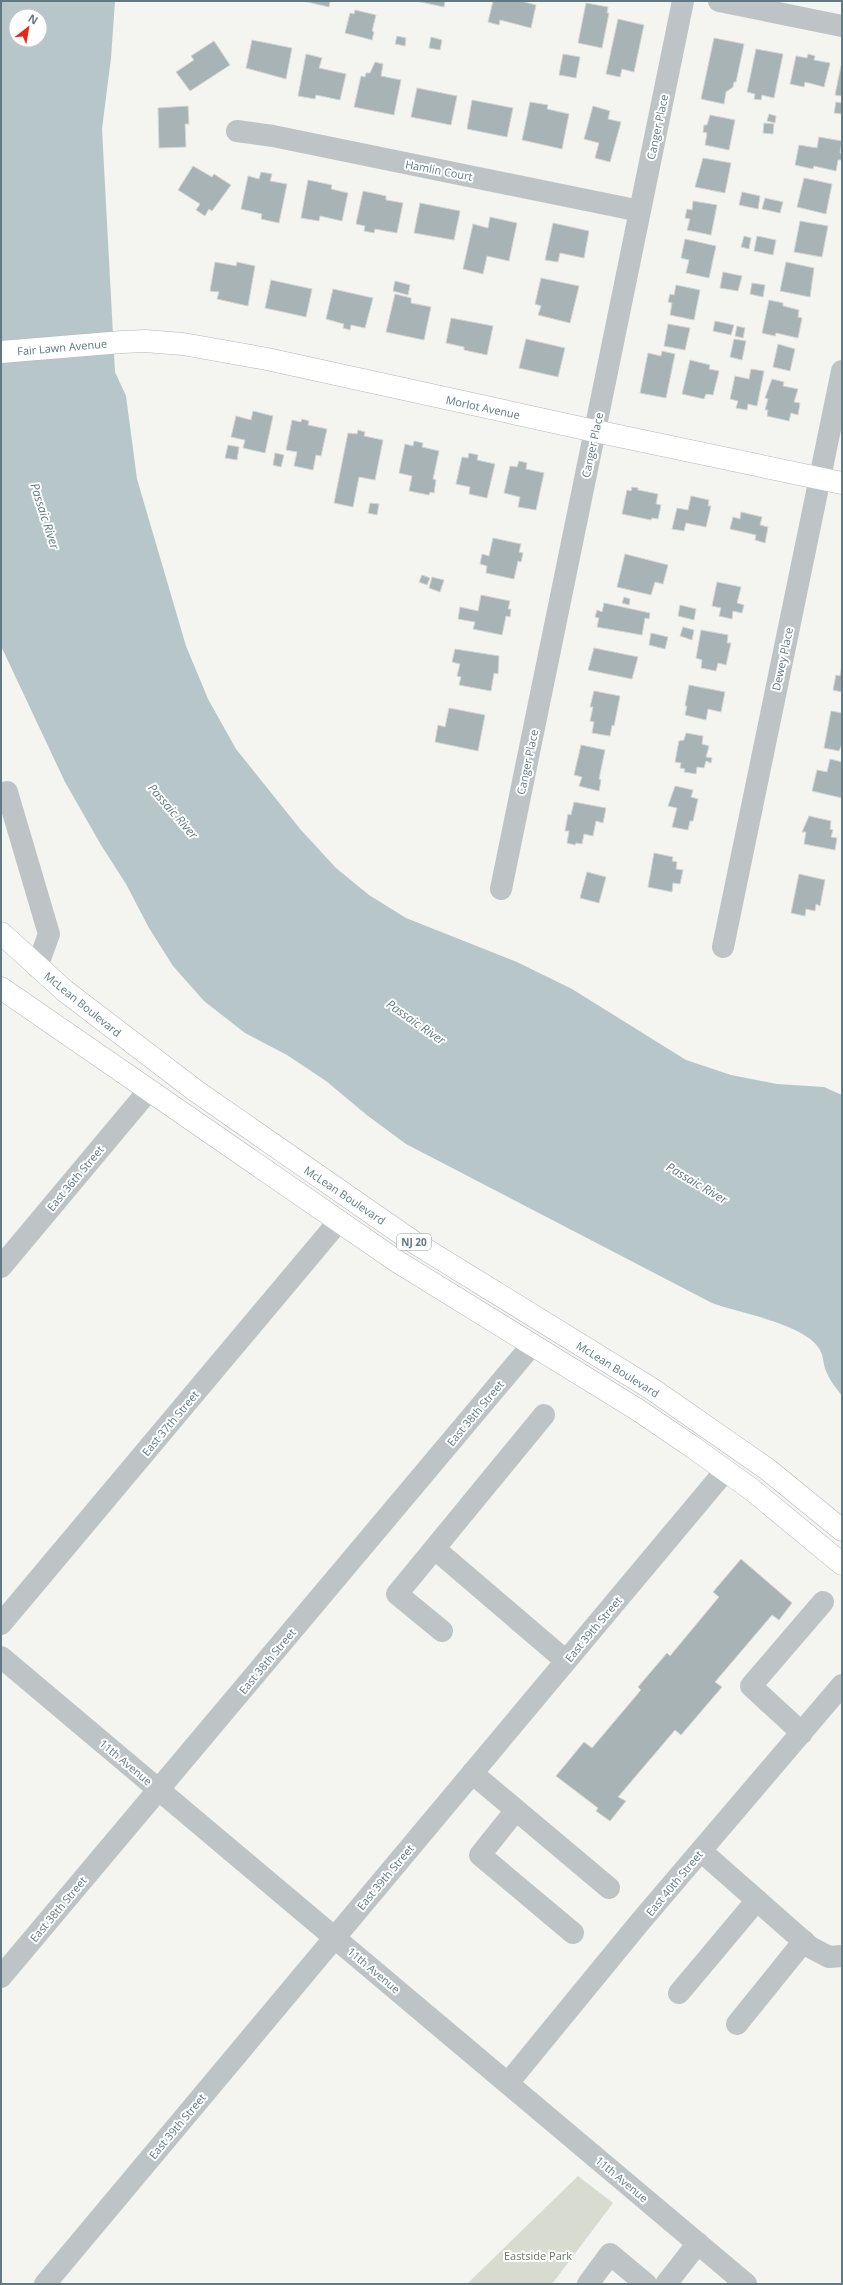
<svg xmlns="http://www.w3.org/2000/svg" width="843" height="2285" font-family="'Open Sans',sans-serif">
	<rect width="100%" height="100%" fill="#f4f4f0"/>
	<path fill="#d7dbd0" d="M 578,2176 L 613,2203 L 552,2284 L 467,2284 Z"/>
	<path fill="#b7c7c9" fill-rule="evenodd" d="M 1,1 L 115,1 L 111,58 L 102,129 L 115,372 L 126,396 L 137,479 L 186,646 L 208,699 L 236,749 L 301,830 L 336,868 L 369,895 L 406,918 L 517,962 L 572,989 L 686,1060 L 731,1075 L 777,1084 L 824,1087 L 842,1095 L 842,1396 C 837,1389 830,1381 827,1373 C 823,1366 824,1357 820,1350 C 806,1324 739,1313 712,1303 L 406,1144 L 368,1116 L 326,1081 L 287,1055 L 245,1033 L 204,1001 L 173,966 L 149,928 L 126,884 L 101,845 L 65,782 L 1,646 ZM 16,16 L 40,16 L 40,40 L 16,40 Z"/>
	<path fill="#a7b3b5" stroke="#d5d5d3" d="M 303,1 L 330,1 L 329,7 Z
		M 416,1 L 445,1 L 444,7 Z
		M 493,1 L 521,1 L 536,5 L 531,28 L 500,20 L 499,25 L 488,22 Z
		M 586,3 L 608,7 L 607,13 L 609,13 L 602,48 L 578,43 Z
		M 355,10 L 376,15 L 372,31 L 374,32 L 372,40 L 345,33 L 350,13 L 354,14 Z
		M 618,19 L 644,25 L 634,72 L 622,69 L 620,77 L 606,74 Z
		M 397,36 L 406,38 L 405,46 L 395,44 Z
		M 431,37 L 442,40 L 440,50 L 429,48 Z
		M 714,38 L 744,44 L 736,82 L 734,82 L 733,87 L 726,92 L 724,104 L 701,99 Z
		M 252,40 L 292,48 L 286,79 L 246,68 Z
		M 214,41 L 230,65 L 190,91 L 176,72 L 194,60 L 191,56 Z
		M 756,49 L 783,54 L 774,98 L 762,95 L 761,100 L 754,99 L 755,94 L 747,92 Z
		M 306,54 L 322,58 L 319,68 L 346,74 L 340,100 L 316,95 L 315,99 L 298,96 Z
		M 563,54 L 580,57 L 576,78 L 559,75 Z
		M 808,54 L 815,56 L 814,60 L 830,63 L 824,87 L 805,82 L 804,87 L 790,84 L 796,56 L 807,58 Z
		M 375,62 L 383,64 L 381,76 L 401,80 L 394,115 L 354,107 L 361,76 L 365,77 L 366,73 L 370,73 Z
		M 841,66 L 842,66 L 842,96 L 835,95 Z
		M 417,88 L 457,96 L 451,125 L 411,117 Z
		M 472,100 L 513,108 L 507,137 L 467,129 Z
		M 530,102 L 548,105 L 547,109 L 569,114 L 562,149 L 522,140 Z
		M 836,102 L 842,103 L 842,114 L 834,113 Z
		M 188,106 L 189,124 L 185,124 L 186,147 L 159,148 L 158,108 Z
		M 593,106 L 610,111 L 608,119 L 621,122 L 610,162 L 595,158 L 599,143 L 584,139 Z
		M 769,114 L 776,116 L 775,123 L 767,121 Z
		M 710,115 L 735,120 L 729,150 L 705,145 L 707,133 L 703,132 L 704,125 L 707,125 Z
		M 764,123 L 774,124 L 773,134 L 763,133 Z
		M 819,137 L 842,141 L 840,153 L 842,154 L 842,160 L 838,160 L 836,171 L 814,166 L 813,169 L 795,165 L 799,145 L 817,148 Z
		M 703,158 L 731,163 L 725,193 L 695,187 Z
		M 193,166 L 212,177 L 214,174 L 231,185 L 212,211 L 209,209 L 205,216 L 196,210 L 200,204 L 178,190 Z
		M 261,172 L 272,174 L 270,181 L 287,184 L 279,223 L 261,219 L 262,214 L 241,209 L 248,176 L 259,179 Z
		M 804,178 L 832,184 L 826,214 L 797,207 Z
		M 308,180 L 332,185 L 331,189 L 348,193 L 342,221 L 320,216 L 319,221 L 301,218 Z
		M 363,191 L 386,196 L 386,200 L 403,203 L 397,233 L 375,229 L 374,233 L 364,231 L 365,226 L 356,224 Z
		M 742,192 L 760,196 L 758,209 L 739,205 Z
		M 765,198 L 783,202 L 780,213 L 762,209 Z
		M 693,201 L 717,205 L 711,235 L 687,230 L 690,219 L 685,218 L 687,209 L 692,210 Z
		M 420,203 L 460,211 L 454,240 L 414,233 Z
		M 490,217 L 517,223 L 509,261 L 487,256 L 483,274 L 463,269 L 473,224 L 488,228 Z
		M 800,221 L 828,226 L 822,257 L 794,252 Z
		M 553,223 L 589,231 L 584,258 L 560,253 L 558,262 L 545,260 Z
		M 744,236 L 751,238 L 749,249 L 741,247 Z
		M 757,236 L 776,240 L 773,255 L 754,251 Z
		M 685,239 L 716,246 L 709,278 L 686,273 L 689,260 L 681,258 Z
		M 215,262 L 236,266 L 237,262 L 255,266 L 248,306 L 217,299 L 219,292 L 210,291 Z
		M 786,262 L 814,268 L 810,297 L 780,291 Z
		M 723,272 L 742,276 L 738,291 L 720,288 Z
		M 541,278 L 579,286 L 570,323 L 538,315 L 541,306 L 535,304 Z
		M 271,280 L 312,289 L 306,317 L 265,308 Z
		M 395,281 L 410,285 L 408,295 L 393,291 Z
		M 752,283 L 765,285 L 763,297 L 750,294 Z
		M 676,285 L 700,290 L 694,320 L 670,315 L 672,303 L 668,302 L 670,294 L 674,295 Z
		M 333,289 L 373,298 L 365,328 L 351,325 L 350,330 L 343,328 L 344,324 L 326,319 Z
		M 395,294 L 411,298 L 411,303 L 431,307 L 424,340 L 386,332 Z
		M 769,300 L 783,303 L 783,306 L 799,310 L 798,317 L 802,318 L 798,338 L 776,333 L 775,336 L 762,333 Z
		M 451,318 L 493,326 L 487,355 L 464,350 L 464,347 L 446,343 Z
		M 715,321 L 734,325 L 731,335 L 713,331 Z
		M 668,324 L 690,328 L 685,350 L 664,346 Z
		M 737,326 L 745,328 L 743,338 L 735,336 Z
		M 526,339 L 565,348 L 558,377 L 519,368 Z
		M 734,339 L 746,341 L 742,360 L 730,357 Z
		M 778,344 L 795,349 L 790,371 L 773,367 Z
		M 662,351 L 675,354 L 666,398 L 640,393 L 648,353 L 661,356 Z
		M 690,360 L 710,365 L 709,369 L 719,371 L 713,395 L 706,394 L 704,399 L 682,394 Z
		M 751,369 L 764,371 L 757,406 L 748,404 L 747,410 L 736,408 L 738,401 L 730,399 L 735,376 L 749,379 Z
		M 772,379 L 784,382 L 783,386 L 798,389 L 794,402 L 800,403 L 798,415 L 791,413 L 789,421 L 767,416 L 768,410 L 765,410 L 768,399 L 765,398 Z
		M 253,411 L 273,416 L 265,453 L 243,448 L 245,440 L 231,437 L 236,416 L 251,420 Z
		M 302,419 L 309,421 L 308,425 L 327,429 L 321,456 L 316,455 L 313,470 L 294,466 L 297,452 L 286,450 L 292,420 L 301,422 Z
		M 358,430 L 365,432 L 364,436 L 383,440 L 375,480 L 359,477 L 353,507 L 334,503 L 348,433 L 357,434 Z
		M 414,441 L 423,443 L 422,447 L 439,451 L 433,479 L 436,480 L 434,493 L 430,492 L 429,495 L 409,491 L 412,476 L 399,473 L 405,444 L 413,446 Z
		M 228,445 L 239,447 L 237,460 L 225,458 Z
		M 275,453 L 284,455 L 281,467 L 273,465 Z
		M 469,453 L 478,455 L 477,460 L 495,464 L 487,498 L 469,494 L 470,487 L 456,484 L 462,457 L 468,458 Z
		M 519,461 L 527,463 L 526,469 L 544,473 L 536,510 L 518,507 L 520,497 L 504,493 L 510,466 L 517,467 Z
		M 632,487 L 638,488 L 638,490 L 658,494 L 656,504 L 661,505 L 658,519 L 652,518 L 651,520 L 622,514 L 627,490 L 631,491 Z
		M 691,496 L 709,500 L 708,506 L 711,506 L 706,527 L 686,523 L 684,531 L 672,529 L 677,508 L 688,510 Z
		M 370,503 L 379,504 L 377,515 L 368,513 Z
		M 741,512 L 762,517 L 760,525 L 768,527 L 765,543 L 755,540 L 756,535 L 730,529 L 733,517 L 740,519 Z
		M 493,538 L 521,544 L 519,552 L 523,553 L 521,562 L 518,561 L 514,579 L 486,573 L 487,566 L 480,564 L 482,554 L 489,556 Z
		M 625,554 L 668,565 L 663,584 L 655,582 L 651,595 L 617,587 Z
		M 422,575 L 430,578 L 427,585 L 419,582 Z
		M 432,577 L 444,580 L 440,592 L 429,588 Z
		M 717,582 L 741,587 L 737,603 L 744,605 L 742,613 L 733,611 L 732,619 L 719,616 L 721,608 L 712,606 Z
		M 481,595 L 510,601 L 508,609 L 511,609 L 510,617 L 506,616 L 502,635 L 473,629 L 475,622 L 458,619 L 460,607 L 478,611 Z
		M 624,597 L 630,599 L 629,605 L 622,603 Z
		M 604,603 L 650,613 L 649,619 L 645,618 L 642,635 L 597,627 L 599,618 L 595,617 L 597,610 L 602,612 Z
		M 680,605 L 696,609 L 694,620 L 678,616 Z
		M 683,627 L 694,630 L 692,640 L 680,636 Z
		M 701,630 L 728,635 L 727,643 L 731,643 L 726,665 L 718,663 L 716,671 L 701,668 L 702,660 L 696,658 Z
		M 651,633 L 668,637 L 665,649 L 649,645 Z
		M 594,648 L 638,657 L 632,679 L 588,670 Z
		M 455,649 L 499,656 L 498,674 L 494,673 L 491,691 L 459,685 L 461,677 L 457,676 L 460,664 L 452,662 Z
		M 842,664 L 842,692 L 833,690 L 836,675 L 840,676 Z
		M 689,685 L 725,692 L 721,712 L 708,709 L 706,720 L 685,715 L 687,706 L 685,706 Z
		M 594,691 L 620,696 L 614,726 L 612,725 L 610,736 L 592,733 L 594,722 L 590,721 L 593,707 L 590,707 Z
		M 449,708 L 485,715 L 478,751 L 435,742 L 438,725 L 445,727 Z
		M 831,711 L 842,713 L 842,744 L 839,751 L 824,748 Z
		M 686,733 L 703,736 L 702,744 L 709,746 L 706,757 L 712,758 L 711,763 L 706,761 L 704,768 L 697,767 L 696,774 L 684,772 L 685,769 L 680,768 L 681,763 L 675,762 L 679,741 L 684,740 Z
		M 581,745 L 605,750 L 599,779 L 601,780 L 599,791 L 579,786 L 582,777 L 574,775 Z
		M 830,759 L 842,762 L 842,798 L 812,791 L 817,770 L 827,772 Z
		M 675,786 L 693,790 L 691,797 L 698,799 L 693,821 L 690,821 L 688,830 L 672,827 L 677,808 L 668,806 Z
		M 574,802 L 606,808 L 603,823 L 596,821 L 593,836 L 584,834 L 582,844 L 576,843 L 575,845 L 567,843 L 569,831 L 565,831 L 568,814 L 571,815 Z
		M 809,816 L 831,821 L 830,829 L 833,830 L 831,837 L 837,838 L 835,850 L 804,844 L 806,832 L 802,832 Z
		M 654,853 L 673,857 L 672,861 L 677,862 L 676,869 L 683,870 L 680,884 L 673,883 L 672,892 L 648,887 Z
		M 587,872 L 606,877 L 599,903 L 580,898 Z
		M 799,874 L 825,880 L 820,906 L 816,904 L 815,911 L 806,909 L 805,916 L 791,913 Z
		M 741,1559 L 792,1603 L 779,1620 L 772,1615 L 715,1682 L 722,1687 L 681,1735 L 675,1730 L 618,1797 L 626,1801 L 610,1821 L 596,1811 L 598,1808 L 556,1776 L 584,1742 L 592,1748 L 641,1690 L 638,1687 L 667,1653 L 670,1656 L 719,1597 L 713,1592 Z"/>
	<g fill="none" stroke-linecap="round" stroke-linejoin="round">
		<g stroke="#b2b8ba" stroke-width="23">
			<path id="major" d="M 1,352 L 122,342 L 145,341 L 183,344 L 267,359 L 595,431 L 842,483
				M 1,933 L 65,991 L 196,1091 L 412,1241 L 652,1389 L 767,1469 L 842,1530
				M 1,988 L 398,1262 L 638,1410 L 694,1448 L 751,1489 L 842,1564"/>
		</g>
		<path stroke="#bec4c6" stroke-width="22" d="M 719,1 L 842,26
			M 237,131 L 273,136 L 640,211
			M 7,792 L 49,934 L 37,967
			M 501,889 L 683,1
			M 723,947 L 842,371
			M 1,1267 L 149,1090
			M 435,1549 L 566,1661
			M 1,1624 L 339,1221
			M 442,1631 L 397,1594 L 544,1415
			M 1,1657 L 746,2284
			M 802,1733 L 751,1686 L 823,1602
			M 472,1773 L 609,1888
			M 516,1810 L 480,1855 L 573,1933
			M 701,1851 L 810,1947 L 829,1957 L 842,1956
			M 1,1977 L 532,1345
			M 679,1993 L 757,1900
			M 737,2024 L 804,1941
			M 508,2083 L 640,1922 L 842,1685
			M 45,2284 L 725,1471
			M 588,2284 L 610,2254 L 646,2284
			M 666,2284 L 698,2243"/>
		<use href="#major" stroke="#fff" stroke-width="22"/>
	</g>
	<g text-anchor="middle" dominant-baseline="central" stroke-width="4" stroke-linejoin="round" paint-order="stroke">
		<rect fill="#fff" stroke="#90a1a8" stroke-width="1" x="397" y="1234" width="34" height="16" rx="3"/>
		<g font-size="10" font-weight="bold" fill="#617982">
			<text x="414" y="1242">NJ 20</text>
		</g>
		<g font-size="11" fill="#617982" stroke="#fff">
			<text transform="translate(657 127) rotate(-78)">Canger Place</text>
			<text transform="translate(439 170) rotate(11)">Hamlin Court</text>
			<text transform="translate(62 347) rotate(-5)">Fair Lawn Avenue</text>
			<text transform="translate(483 407) rotate(12)">Morlot Avenue</text>
			<text transform="translate(592 445) rotate(-78)">Canger Place</text>
			<text transform="translate(782 659) rotate(-78)">Dewey Place</text>
			<text transform="translate(527 762) rotate(-78)">Canger Place</text>
			<text transform="translate(83 1004) rotate(39)">McLean Boulevard</text>
			<text transform="translate(75 1178) rotate(-50)">East 36th Street</text>
			<text transform="translate(345 1195) rotate(34)">McLean Boulevard</text>
			<text transform="translate(618 1369) rotate(32)">McLean Boulevard</text>
			<text transform="translate(475 1413) rotate(-50)">East 38th Street</text>
			<text transform="translate(170 1423) rotate(-50)">East 37th Street</text>
			<text transform="translate(593 1629) rotate(-50)">East 39th Street</text>
			<text transform="translate(267 1661) rotate(-50)">East 38th Street</text>
			<text transform="translate(126 1762) rotate(40)">11th Avenue</text>
			<text transform="translate(385 1877) rotate(-50)">East 39th Street</text>
			<text transform="translate(674 1883) rotate(-50)">East 40th Street</text>
			<text transform="translate(58 1909) rotate(-50)">East 38th Street</text>
			<text transform="translate(374 1970) rotate(40)">11th Avenue</text>
			<text transform="translate(177 2126) rotate(-50)">East 39th Street</text>
			<text transform="translate(622 2179) rotate(40)">11th Avenue</text>
		</g>
		<g font-size="11" fill="#6a7961" stroke="#fff">
			<text x="538" y="2255">Eastside Park</text>
		</g>
		<g font-size="12" font-style="italic" fill="#5d7c80" stroke="#fff">
			<text transform="translate(45 516) rotate(72)">Passaic River</text>
			<text transform="translate(173 811) rotate(49)">Passaic River</text>
			<text transform="translate(416 1022) rotate(35)">Passaic River</text>
			<text transform="translate(697 1183) rotate(31)">Passaic River</text>
		</g>
	</g>
	<rect width="843" height="2285" fill="none" stroke="#617982" stroke-width="4"/>
	<g transform="translate(28 28) rotate(31)"><circle r="19" fill="#ffffff" stroke="#c0c9cd"/>
	<path d="M0-3L7 15L0 10L-7 15Z" fill="#eb2618"/>
	<text y="-6" font-size="11" font-weight="bold" text-anchor="middle" fill="#617982">N</text>
	</g>
</svg>
